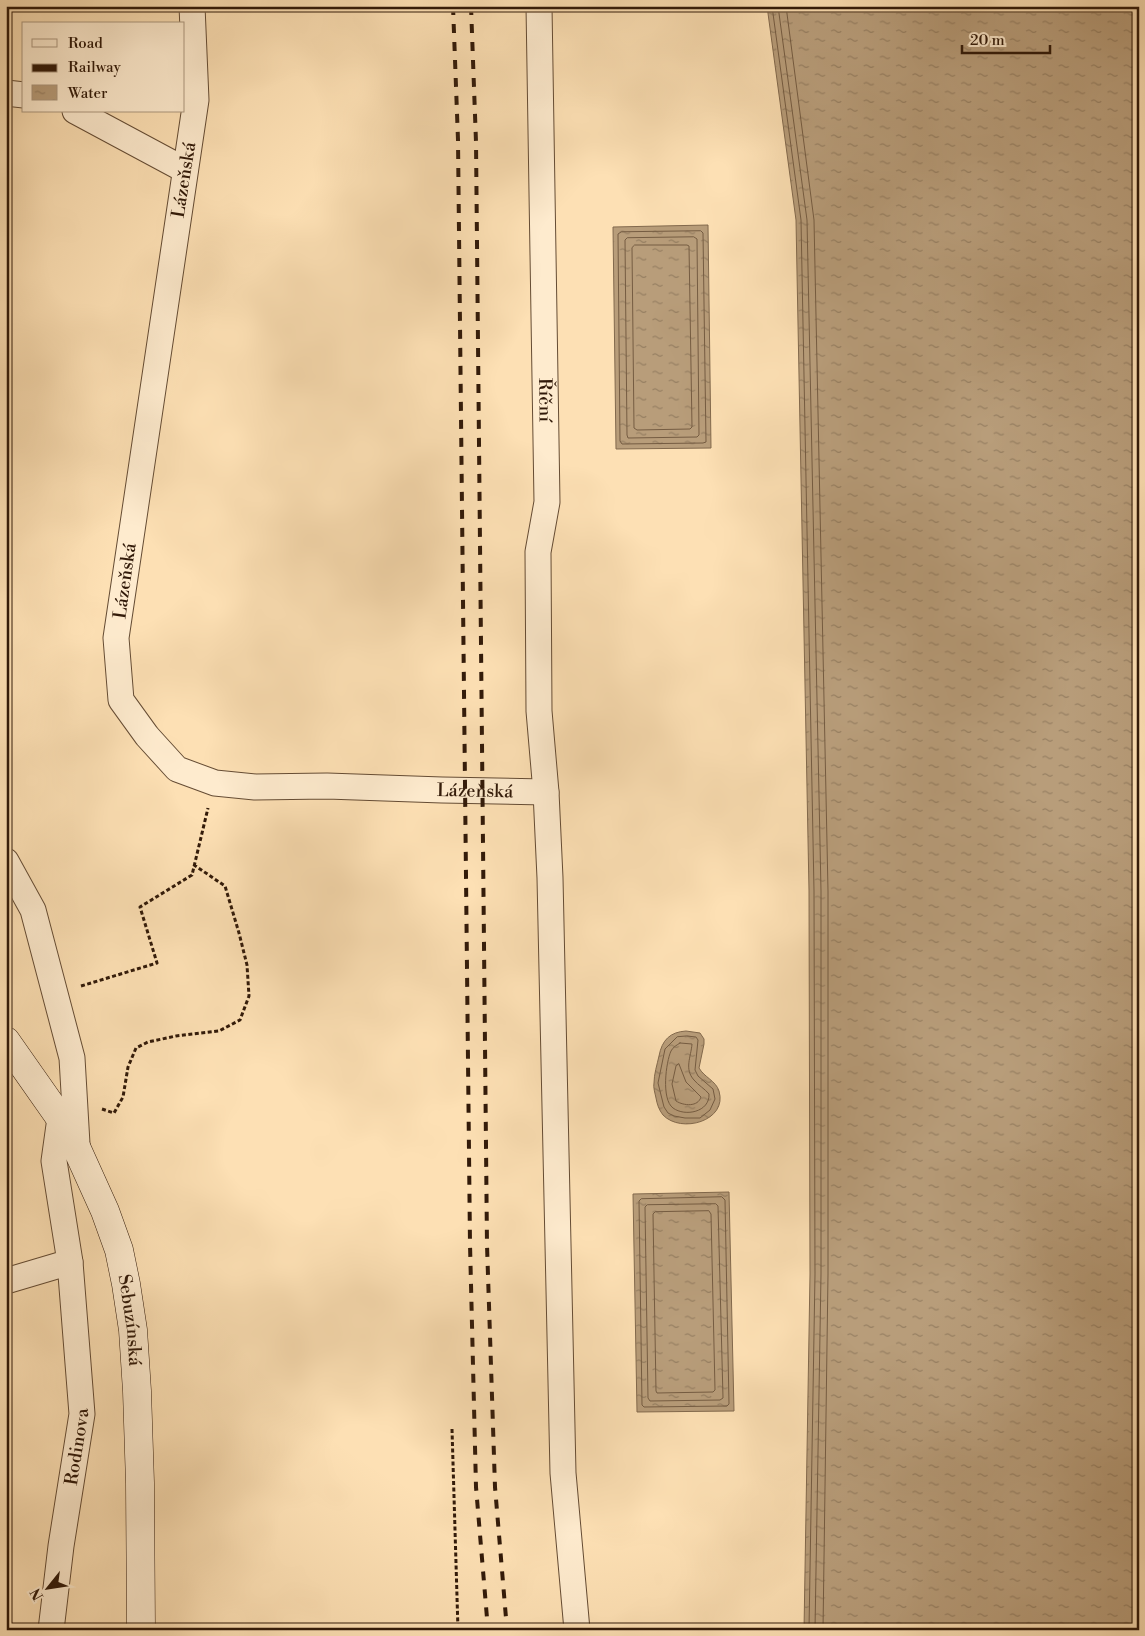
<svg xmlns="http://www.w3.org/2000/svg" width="1145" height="1636" font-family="'Libre Bodoni',serif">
	<defs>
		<pattern id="water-ripples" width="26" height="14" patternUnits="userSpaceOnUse" patternTransform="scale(1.25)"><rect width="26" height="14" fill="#b89d7a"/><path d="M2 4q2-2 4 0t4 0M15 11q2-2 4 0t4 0" fill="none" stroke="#967f62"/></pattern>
	</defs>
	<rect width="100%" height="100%" fill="#fde0b4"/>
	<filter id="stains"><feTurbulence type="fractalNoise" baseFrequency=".004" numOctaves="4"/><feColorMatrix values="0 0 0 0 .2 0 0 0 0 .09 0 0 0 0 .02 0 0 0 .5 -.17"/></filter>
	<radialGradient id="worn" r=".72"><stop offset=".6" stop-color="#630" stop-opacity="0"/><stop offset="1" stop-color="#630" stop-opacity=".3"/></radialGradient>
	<path fill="url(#water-ripples)" stroke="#82694d" d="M 767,6 L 1139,6 L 1139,1630 L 804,1630 L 810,1274 L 809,891 L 796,220 Z
		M 708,225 L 711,448 L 616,449 L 613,227 Z
		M 686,1031 L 700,1033 L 704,1039 L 704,1044 L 699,1068 C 704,1077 716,1081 719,1091 C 728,1121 681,1134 663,1115 C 659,1110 657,1104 656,1098 C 655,1093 653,1087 654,1083 C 654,1074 657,1065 659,1056 C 662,1040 670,1032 686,1031 Z
		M 729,1192 L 734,1411 L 637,1412 L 633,1194 Z"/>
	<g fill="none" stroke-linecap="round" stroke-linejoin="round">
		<path stroke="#755c42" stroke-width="1" d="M 772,6 L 801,220 L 814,891 L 815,1274 L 809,1630
			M 778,6 L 807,220 L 821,891 L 821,1274 L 815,1630
			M 786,6 L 814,220 L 828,891 L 828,1274 L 823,1630
			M 701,231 L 703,233 L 706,442 L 703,443 L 622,444 L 620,441 L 618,234 L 621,232 Z
			M 694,237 L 697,239 L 699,435 L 697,437 L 628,438 L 627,435 L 625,240 L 627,238 Z
			M 635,245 L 687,245 L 689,246 L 692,427 L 690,429 L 637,430 L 634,428 L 632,248 Z
			M 687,1036 L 696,1037 L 698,1040 L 695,1070 L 698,1076 L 713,1089 L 715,1099 L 710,1110 L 700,1118 L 685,1118 L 674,1116 L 668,1113 L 664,1107 L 658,1083 L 665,1049 L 677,1037 Z
			M 680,1043 L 692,1044 C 691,1057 684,1069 694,1080 C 698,1085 705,1089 709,1094 C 710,1112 685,1117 673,1108 C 661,1099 666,1062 671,1051 C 673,1047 677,1045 680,1043 Z
			M 679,1064 L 686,1082 L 701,1097 C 698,1107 684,1106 676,1101 L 672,1084 L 676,1066 Z
			M 722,1197 L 725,1200 L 729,1404 L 727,1406 L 644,1407 L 642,1405 L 639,1201 L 641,1199 Z
			M 716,1204 L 718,1206 L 723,1398 L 720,1400 L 650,1401 L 648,1398 L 645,1207 L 647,1205 Z
			M 709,1211 L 711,1214 L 715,1390 L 713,1392 L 657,1393 L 656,1391 L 653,1214 L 655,1212 Z"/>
		<g stroke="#654c34" stroke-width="27">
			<g id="street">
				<path id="s1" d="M 192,6 L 196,100 L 116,638 L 121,700 L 147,736 L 177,769 L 215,783 L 255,787 L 327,786 L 442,790 L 546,792"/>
				<path id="s2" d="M 539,6 L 547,502 L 538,552 L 539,711 L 546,792 L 550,878 L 563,1473 L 577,1630"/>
				<path d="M 6,93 L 24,95"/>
				<path d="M 75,111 L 185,170"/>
				<path d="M 6,861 L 33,910 L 72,1058 L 77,1144"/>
				<path d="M 6,1281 L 70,1262"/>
				<path id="s3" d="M 51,1630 L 61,1546 L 82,1414 L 70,1262 L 54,1161 L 60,1118"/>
			</g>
		</g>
		<g stroke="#321a09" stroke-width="29">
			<g id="secondary">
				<path id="s4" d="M 6,1041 L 60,1118 L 77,1149 L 105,1211 L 119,1250 L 126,1284 L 133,1330 L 137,1391 L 140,1483 L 141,1630"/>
			</g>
		</g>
		<path stroke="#321a09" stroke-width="3" stroke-dasharray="4 2.5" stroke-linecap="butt" d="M 81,986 L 157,963 L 140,907 L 192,875 L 208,808
			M 102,1109 L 114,1113 L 123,1097 L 128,1067 L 136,1048 L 148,1042 L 176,1036 L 219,1031 L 240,1020 L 249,996 L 247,965 L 239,933 L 225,886 L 194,865
			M 452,1429 L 458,1630"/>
		<use href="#street" stroke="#feebce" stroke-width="25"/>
		<use href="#secondary" stroke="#feebce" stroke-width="28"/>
		<path stroke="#321a09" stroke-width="4" stroke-dasharray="9 9" stroke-linecap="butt" d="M 453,6 L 458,140 L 470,1244 L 476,1487 L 488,1630
			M 471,6 L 476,142 L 487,1245 L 495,1487 L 507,1630"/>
	</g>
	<g text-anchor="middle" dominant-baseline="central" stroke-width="4" stroke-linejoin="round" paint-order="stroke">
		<g font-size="18" fill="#321a09" stroke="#feebce">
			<text transform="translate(184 180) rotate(-81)">Lázeňská</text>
			<text stroke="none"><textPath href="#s2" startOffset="394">Říční</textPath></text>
			<text transform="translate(125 581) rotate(-82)">Lázeňská</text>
			<text stroke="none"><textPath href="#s1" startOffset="1090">Lázeňská</textPath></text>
			<text stroke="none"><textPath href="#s4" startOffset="310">Sebuzínská</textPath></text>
			<text stroke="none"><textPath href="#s3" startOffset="185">Rodinova</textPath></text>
		</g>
	</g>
	<rect width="1145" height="1636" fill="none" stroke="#fde0b4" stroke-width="25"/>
	<rect x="8" y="8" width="1130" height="1621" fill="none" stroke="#321a09" stroke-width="2.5"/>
	<rect x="12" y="12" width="1120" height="1611" fill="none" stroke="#321a09"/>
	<rect x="22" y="22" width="162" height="90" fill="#feebce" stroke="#ac977f"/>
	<rect x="32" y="39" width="25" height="8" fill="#feebce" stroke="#ac977f"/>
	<text x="68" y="48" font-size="15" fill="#321a09">Road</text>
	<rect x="32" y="64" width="25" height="8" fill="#321a09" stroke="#ac977f"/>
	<text x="68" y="72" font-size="15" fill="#321a09">Railway</text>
	<rect x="32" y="85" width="25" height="15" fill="url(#water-ripples)" stroke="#ac977f"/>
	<text x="68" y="98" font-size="15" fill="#321a09">Water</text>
	<g transform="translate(48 1588) rotate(240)" stroke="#feebce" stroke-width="4" paint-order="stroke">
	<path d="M0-4L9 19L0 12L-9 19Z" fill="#321a09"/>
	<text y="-8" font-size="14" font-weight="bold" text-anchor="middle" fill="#321a09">N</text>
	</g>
	<path d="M962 45v8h88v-8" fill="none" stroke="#321a09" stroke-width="2.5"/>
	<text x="970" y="45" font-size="15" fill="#321a09" stroke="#feebce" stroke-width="4" paint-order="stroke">20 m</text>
	<rect width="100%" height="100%" filter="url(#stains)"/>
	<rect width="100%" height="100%" fill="url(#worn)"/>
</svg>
